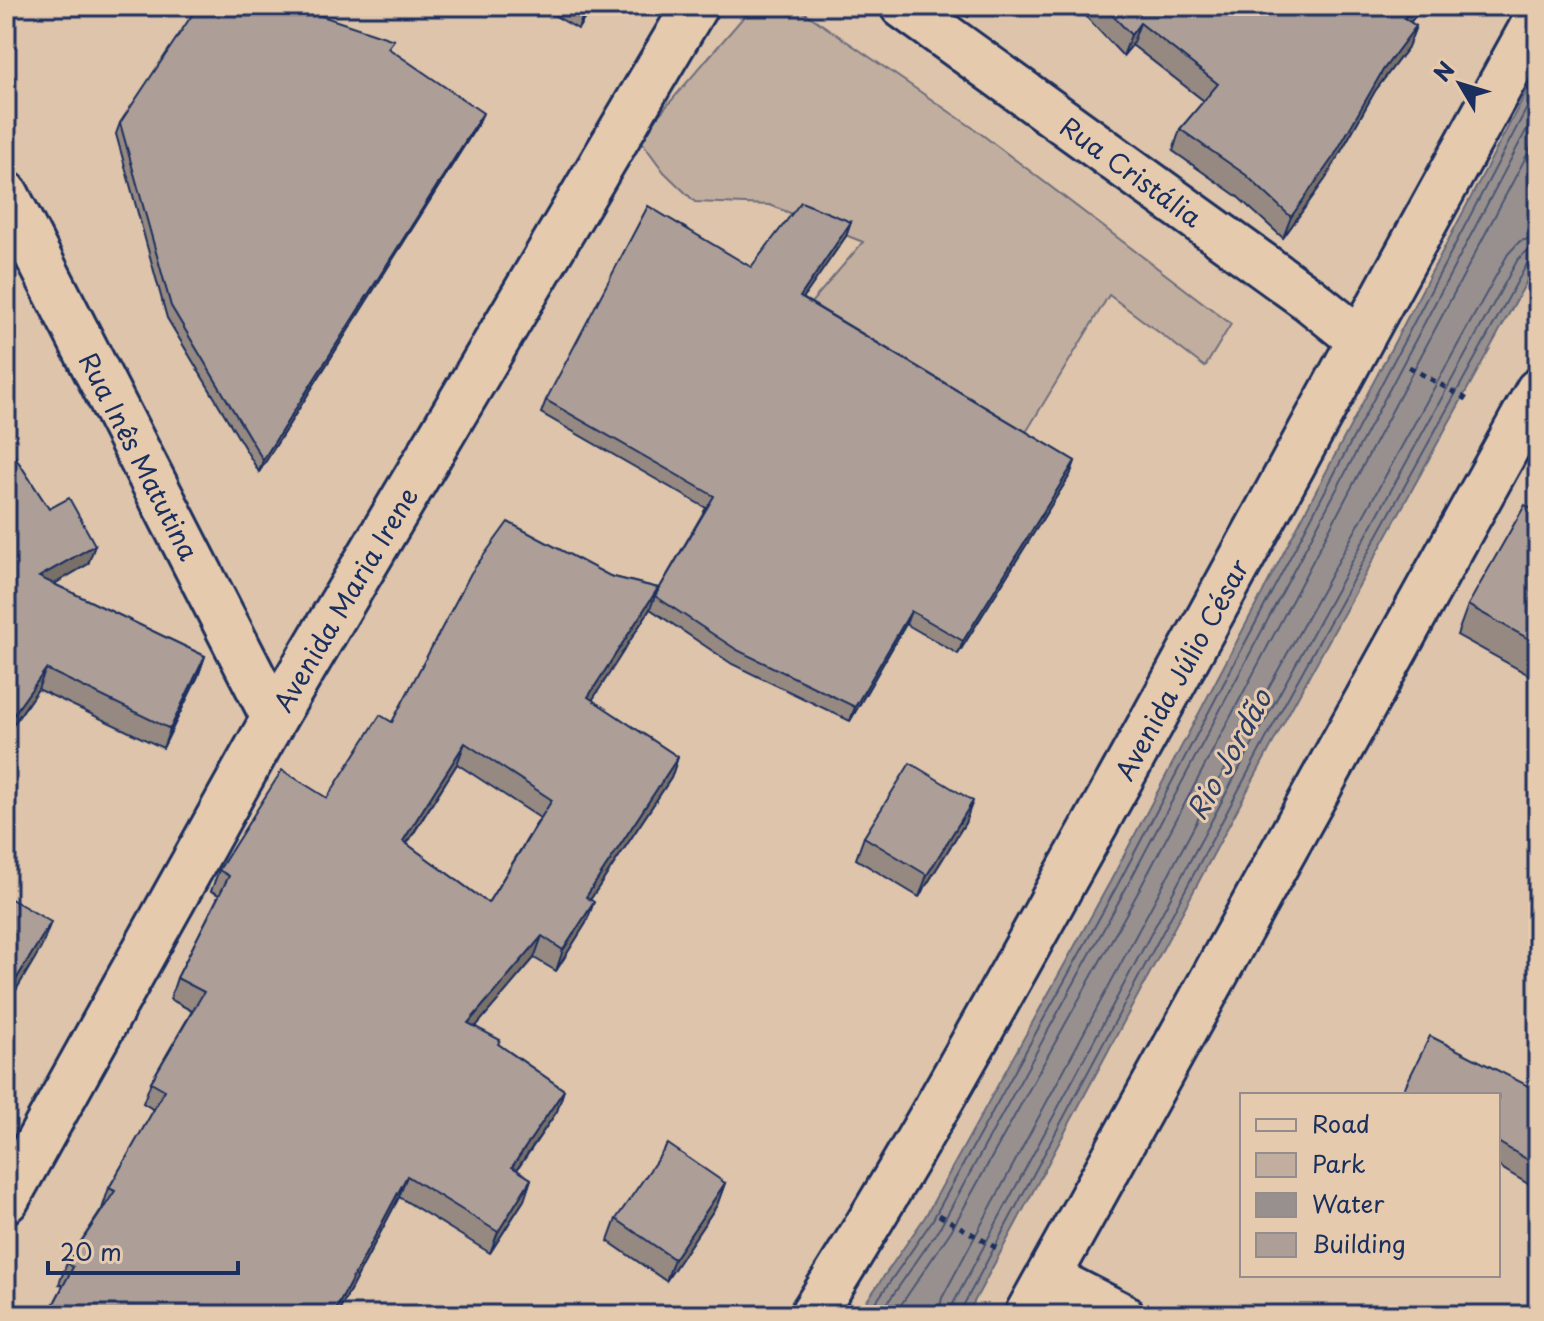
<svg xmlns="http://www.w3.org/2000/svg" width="1544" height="1321" font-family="'Playpen Sans',sans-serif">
	<rect width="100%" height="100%" fill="#ddc4aa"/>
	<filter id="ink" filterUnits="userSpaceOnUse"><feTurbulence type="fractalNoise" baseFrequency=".0125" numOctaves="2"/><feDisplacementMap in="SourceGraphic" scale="16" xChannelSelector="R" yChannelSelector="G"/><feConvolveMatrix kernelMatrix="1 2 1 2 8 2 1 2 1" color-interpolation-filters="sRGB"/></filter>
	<g filter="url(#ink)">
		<path fill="#c1ae9e" stroke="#6e6e7e" stroke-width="2" d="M 753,6 L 795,6 L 976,130 L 1231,324 L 1205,367 L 1109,295 L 1025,434 L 810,304 L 863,242 L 770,205 L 695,202 L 664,172 L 639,138 Z"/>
		<path fill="#97908f" stroke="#65697b" stroke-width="2" d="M 1538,70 L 1538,261 L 1291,709 L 967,1315 L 857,1315 L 925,1217 L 1110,882 Z"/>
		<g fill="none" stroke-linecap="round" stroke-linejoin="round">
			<path stroke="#4d5672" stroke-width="2" d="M 867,1315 L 932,1221 L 1117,886 L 1538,87
				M 879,1315 L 941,1226 L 1125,890 L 1538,108
				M 894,1315 L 951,1231 L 1136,896 L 1538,134
				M 938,1315 L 942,1298 L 1265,694 L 1508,254 L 1520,241 L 1538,237
				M 950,1315 L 953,1304 L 1276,700 L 1518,259 L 1526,252 L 1538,249
				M 961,1315 L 962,1308 L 1284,705 L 1527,264 L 1538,259"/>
			<g stroke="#1b2f5e" stroke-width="50">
				<g id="minor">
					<path id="s1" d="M 903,6 L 1309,299 L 1359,339"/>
					<path id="s2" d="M 6,194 L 274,718"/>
					<path d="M 1049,1278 L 1121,1315"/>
					<path id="s3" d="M 812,1315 C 902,1174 982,1028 1063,882 C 1224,595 1378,304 1538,17"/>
					<path d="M 1027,1315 L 1538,391"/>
				</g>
			</g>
			<g stroke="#1b2f5e" stroke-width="50">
				<g id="major">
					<path id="s4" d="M 6,1200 L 274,718 L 695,6"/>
				</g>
			</g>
			<path stroke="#1b2f5e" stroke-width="5" stroke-dasharray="6 6" stroke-linecap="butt" d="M 1409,367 L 1470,401
				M 939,1215 L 1000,1250"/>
			<use href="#minor" stroke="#e5caad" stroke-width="44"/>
			<use href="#major" stroke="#e5caad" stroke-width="44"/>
		</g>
		<path fill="#958982" stroke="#1b2f5e" stroke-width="2" fill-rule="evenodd" d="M 538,6 L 592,6 L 578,29 Z
			M 951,6 L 977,6 L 968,17 Z
			M 1040,6 L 1063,6 L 1056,16 Z
			M 1076,6 L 1424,6 L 1410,22 L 1416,26 L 1408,47 L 1375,91 L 1326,178 L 1283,238 L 1238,197 L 1173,151 L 1180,129 L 1204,101 L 1132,45 L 1123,56 Z
			M 390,50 L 478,124 L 259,472 L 167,318 L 116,134 L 120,123 Z
			M 851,222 L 846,236 L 803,298 L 1075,461 L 1070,475 L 958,654 L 906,624 L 850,721 L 732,664 L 650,609 L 592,700 L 678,757 L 671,778 L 590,900 L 586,923 L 556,971 L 534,958 L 475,1027 L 498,1044 L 564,1090 L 557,1111 L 517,1170 L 531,1179 L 524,1200 L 490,1253 L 399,1197 L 337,1315 L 48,1315 L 63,1286 L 59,1284 L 67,1263 L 102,1209 L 109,1188 L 154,1110 L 143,1103 L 151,1082 L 192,1011 L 170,999 L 177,978 L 219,895 L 211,891 L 219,870 L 327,798 L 392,722 L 610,576 L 658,588 L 655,596 L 706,508 L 541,413 L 546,400 L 751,267 ZM 457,764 L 540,818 L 488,903 L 407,844 Z
			M 6,443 L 49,509 L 95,545 L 88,564 L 54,584 L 205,656 L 198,676 L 163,748 L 38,689 L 6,735 Z
			M 1538,513 L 1538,680 L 1457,635 L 1468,605 Z
			M 965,823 L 919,897 L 856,859 L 864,837 Z
			M 1538,1091 L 1538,1190 L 1498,1166 L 1498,1095 Z
			M 725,1183 L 717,1205 L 666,1281 L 608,1241 L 616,1219 Z"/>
		<path fill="#796f6a" stroke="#1b2f5e" stroke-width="2" d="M 588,6 L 592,6 L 578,29 L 585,10 Z
			M 972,6 L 977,6 L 968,17 Z
			M 1414,6 L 1424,6 L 1396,39 L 1404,18 Z
			M 1140,23 L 1132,45 L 1123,56 L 1131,35 Z
			M 1416,26 L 1408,47 L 1375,91 L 1326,178 L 1283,238 L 1291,217 L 1383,70 Z
			M 483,113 L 478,124 L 259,472 L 263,460 Z
			M 851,222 L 846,236 L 795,310 L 800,297 Z
			M 1075,461 L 1070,475 L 958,654 L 963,641 Z
			M 95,545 L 88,564 L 32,597 L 39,577 Z
			M 658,588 L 650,609 L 581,718 L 588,697 Z
			M 911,611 L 906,624 L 850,721 L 855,707 Z
			M 205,656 L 198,676 L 163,748 L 170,729 Z
			M 46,669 L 38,689 L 6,735 L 6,725 Z
			M 465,743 L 457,764 L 395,862 L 403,841 Z
			M 678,757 L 671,778 L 578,918 L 586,897 Z
			M 973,801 L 965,823 L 919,897 L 927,875 Z
			M 594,902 L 586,923 L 556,971 L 563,950 Z
			M 51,922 L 41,948 L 6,1007 L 6,996 Z
			M 542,936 L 534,958 L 461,1044 L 468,1023 Z
			M 564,1090 L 557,1111 L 504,1188 L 512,1167 Z
			M 407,1176 L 399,1197 L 337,1315 L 333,1315 Z
			M 531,1179 L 524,1200 L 490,1253 L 498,1232 Z
			M 725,1183 L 717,1205 L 666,1281 L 674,1259 Z"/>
		<path fill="#ad9f97" stroke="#1b2f5e" stroke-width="2" fill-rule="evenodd" d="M 198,6 L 292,6 L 394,40 L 388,48 L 483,113 L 263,460 L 171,306 L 120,123 Z
			M 1104,6 L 1414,6 L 1404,18 L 1416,26 L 1383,70 L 1334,156 L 1291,217 L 1246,175 L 1180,129 L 1218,84 L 1140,23 L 1131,35 Z
			M 801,202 L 851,222 L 800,297 L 1075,461 L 963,641 L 911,611 L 855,707 L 737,650 L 655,596 L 714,496 L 546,400 L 648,206 L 751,267 Z
			M 6,443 L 49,509 L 69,498 L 95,545 L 39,577 L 205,656 L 170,729 L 46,669 L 6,725 Z
			M 1525,505 L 1538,513 L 1538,644 L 1468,605 Z
			M 508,522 L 610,576 L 658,588 L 588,697 L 678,757 L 586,897 L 594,902 L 563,950 L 542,936 L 468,1023 L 500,1040 L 498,1044 L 564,1090 L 512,1167 L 531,1179 L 498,1232 L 407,1176 L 333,1315 L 48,1315 L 73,1267 L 67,1263 L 115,1191 L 109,1188 L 165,1090 L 151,1082 L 204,992 L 177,978 L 229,876 L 219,870 L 282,770 L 327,798 L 380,715 L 392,722 L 471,573 ZM 465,743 L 552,800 L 488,903 L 403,841 Z
			M 910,763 L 973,801 L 927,875 L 864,837 Z
			M 6,896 L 51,922 L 6,996 Z
			M 1430,1036 L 1538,1091 L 1538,1166 L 1498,1142 L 1498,1095 L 1401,1095 Z
			M 668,1144 L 725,1183 L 674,1259 L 616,1219 Z"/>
	</g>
	<g text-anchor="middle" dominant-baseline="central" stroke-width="6" stroke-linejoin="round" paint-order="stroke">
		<g font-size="26" fill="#1b2f5e" stroke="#e5caad">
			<text stroke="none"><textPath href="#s1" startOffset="282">Rua Cristália</textPath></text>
			<text stroke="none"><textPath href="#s2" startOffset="294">Rua Inês Matutina</textPath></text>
			<text stroke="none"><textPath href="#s4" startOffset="690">Avenida Maria Irene</textPath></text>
			<text stroke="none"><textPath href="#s3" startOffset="744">Avenida Júlio César</textPath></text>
		</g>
		<g font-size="28" font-style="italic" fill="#2e3e65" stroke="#e5caad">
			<text transform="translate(1228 754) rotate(-61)">Rio Jordão</text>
		</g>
	</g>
	<rect width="1544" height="1321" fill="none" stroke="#e5caad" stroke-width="32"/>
	<rect x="16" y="16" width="1512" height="1289" fill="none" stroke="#1b2f5e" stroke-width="3" filter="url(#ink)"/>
	<rect x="1240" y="1093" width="260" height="184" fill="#e5caad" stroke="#948c8d" stroke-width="2"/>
	<rect x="1256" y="1119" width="40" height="12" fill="#e5caad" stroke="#948c8d" stroke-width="2"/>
	<text x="1312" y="1133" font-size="24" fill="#1b2f5e">Road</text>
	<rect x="1256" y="1153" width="40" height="24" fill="#c1ae9e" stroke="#948c8d" stroke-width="2"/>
	<text x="1312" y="1173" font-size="24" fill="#1b2f5e">Park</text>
	<rect x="1256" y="1193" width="40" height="24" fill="#97908f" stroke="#948c8d" stroke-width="2"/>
	<text x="1312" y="1213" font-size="24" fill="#1b2f5e">Water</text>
	<rect x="1256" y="1233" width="40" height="24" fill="#ad9f97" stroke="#948c8d" stroke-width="2"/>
	<text x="1312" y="1253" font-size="24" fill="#1b2f5e">Building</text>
	<g transform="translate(1460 84) rotate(308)" stroke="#e5caad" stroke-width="6" paint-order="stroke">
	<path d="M0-6L14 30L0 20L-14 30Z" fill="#1b2f5e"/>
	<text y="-12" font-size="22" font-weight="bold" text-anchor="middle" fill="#1b2f5e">N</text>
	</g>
	<path d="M48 1261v12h190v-12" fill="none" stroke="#1b2f5e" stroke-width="4"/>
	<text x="60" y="1261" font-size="24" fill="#1b2f5e" stroke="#e5caad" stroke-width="6" paint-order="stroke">20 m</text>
</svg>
